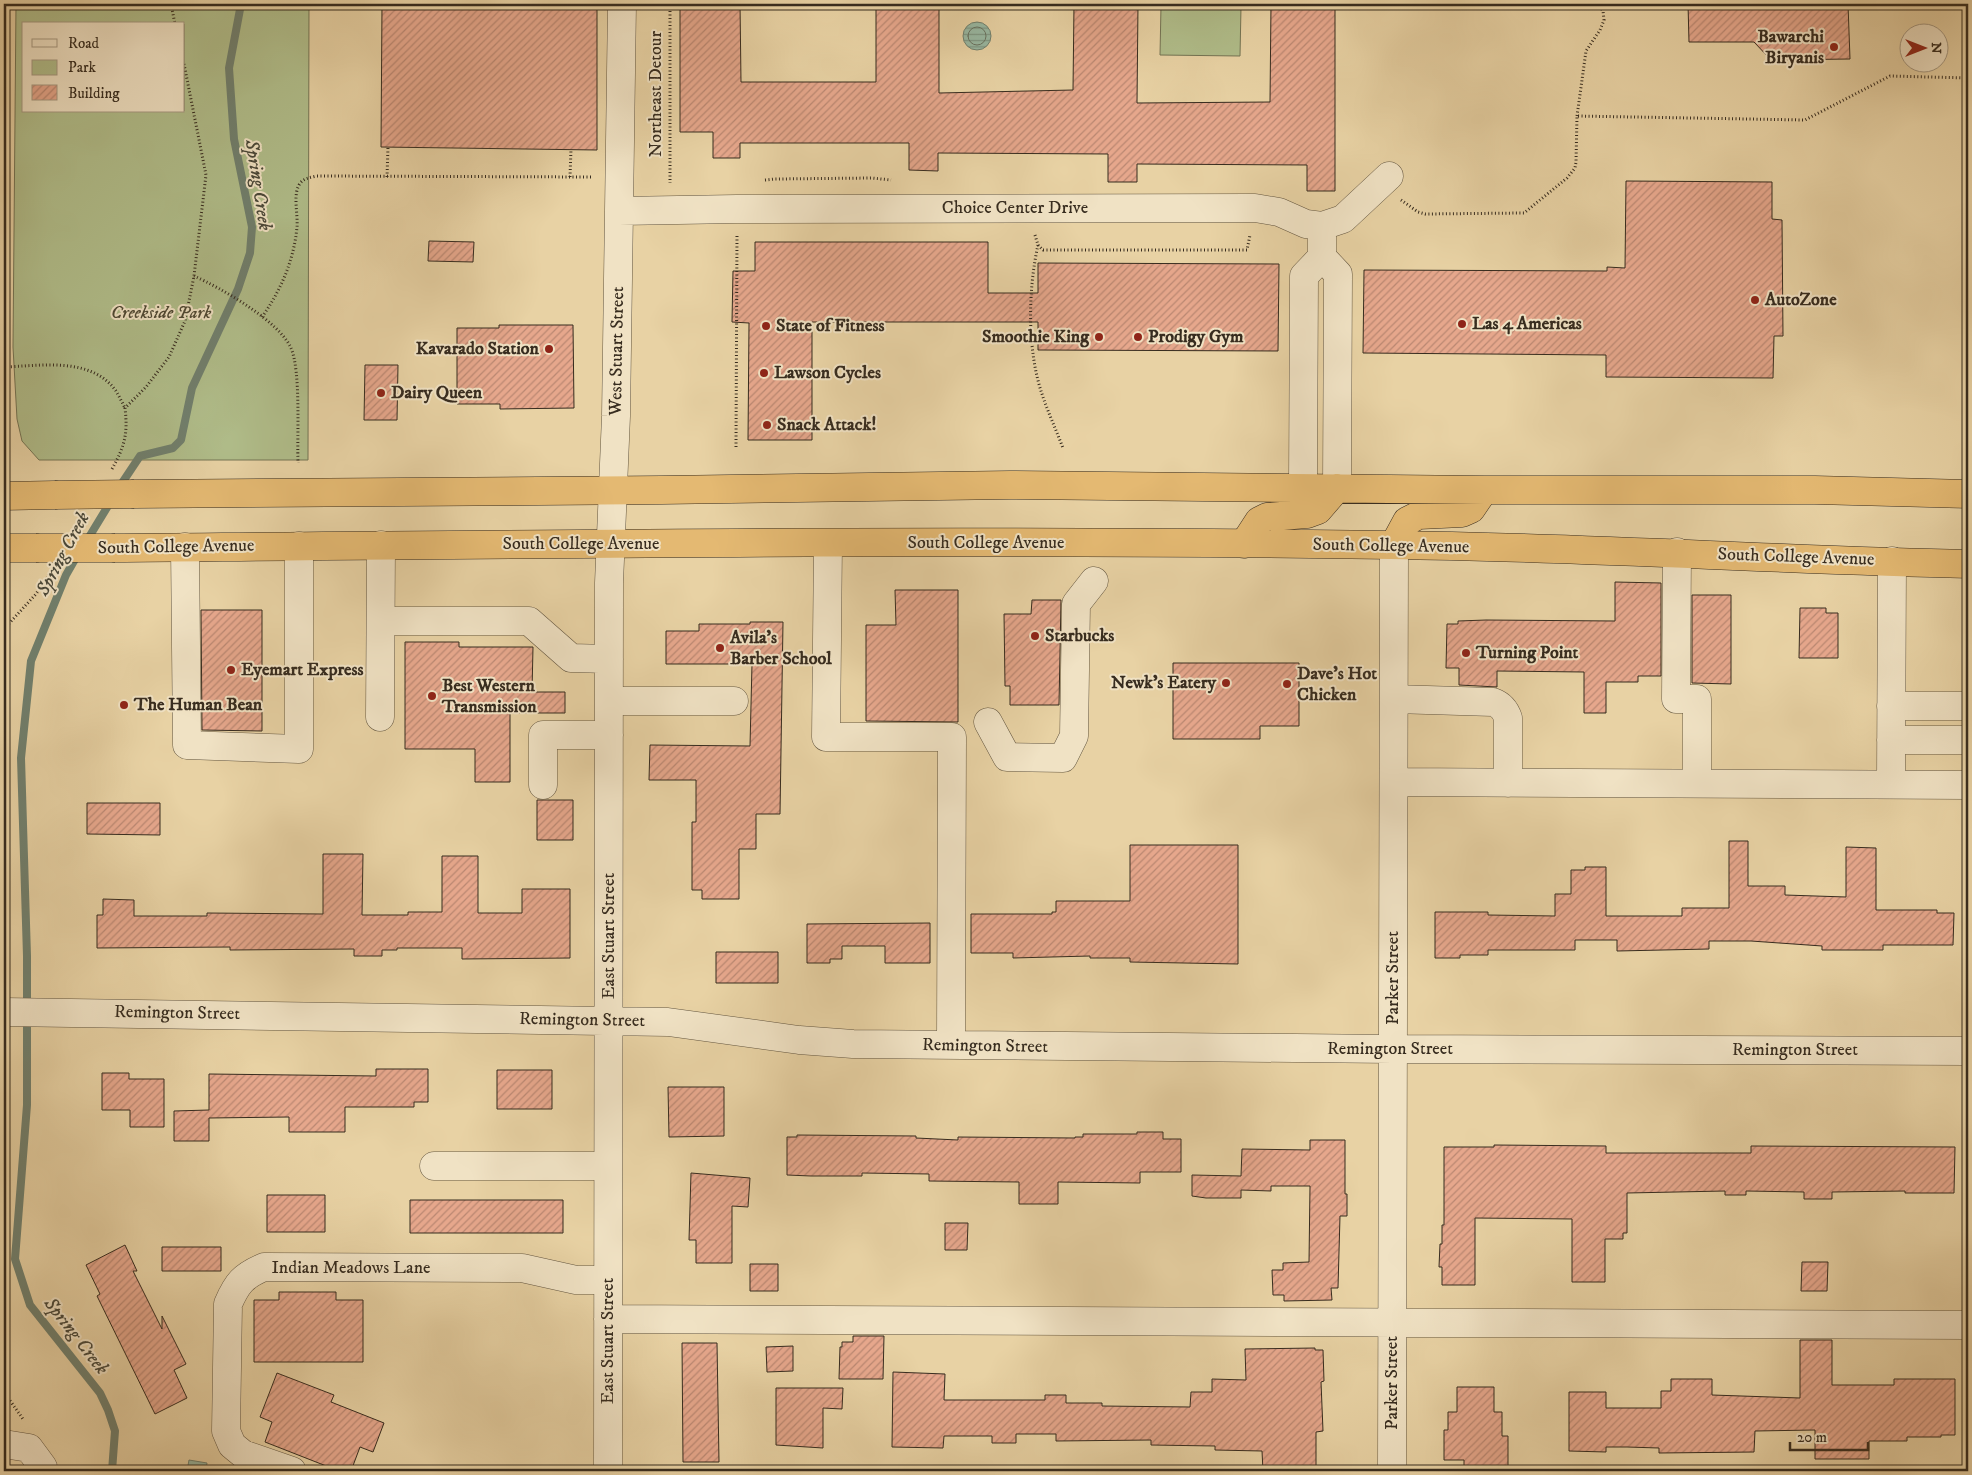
<svg xmlns="http://www.w3.org/2000/svg" width="1972" height="1475" font-family="'IM FELL DW Pica',serif">
	<defs>
		<pattern id="water-rules" width="6" height="5" patternUnits="userSpaceOnUse" patternTransform="scale(1.25)"><rect width="6" height="5" fill="#98b8a2"/><path d="M0 2.5h6" fill="none" stroke="#7d9683"/></pattern>
		<pattern id="building-hatch" width="6" height="6" patternUnits="userSpaceOnUse" patternTransform="scale(1.25)"><rect width="6" height="6" fill="#e6a78c"/><path d="M-1 1l2-2M0 6l6-6M5 7l2-2" fill="none" stroke="#bb8872"/></pattern>
	</defs>
	<rect width="100%" height="100%" fill="#e8d2a4"/>
	<filter id="stains"><feTurbulence type="fractalNoise" baseFrequency=".004" numOctaves="4"/><feColorMatrix values="0 0 0 0 .2 0 0 0 0 .09 0 0 0 0 .02 0 0 0 .5 -.17"/></filter>
	<radialGradient id="worn" r=".72"><stop offset=".6" stop-color="#630" stop-opacity="0"/><stop offset="1" stop-color="#630" stop-opacity=".3"/></radialGradient>
	<path fill="#b0bd8a" stroke="#747454" fill-rule="evenodd" d="M 16,4 L 309,4 L 308,460 L 39,460 L 22,441 L 17,419 L 13,347 ZM 24,24 L 184,24 L 184,111 L 24,111 Z
		M 1161,6 L 1241,7 L 1240,56 L 1160,55 Z"/>
	<path fill="url(#water-rules)" stroke="#71806e" d="M963 36a14 14 0 1 1 28 0a14 14 0 1 1-28 0Z
		M 189,1460 L 207,1463 L 206,1471 L 187,1471 Z"/>
	<g fill="none" stroke-linecap="round" stroke-linejoin="round">
		<path stroke="#687260" stroke-width="1" d="M968 36a9 9 0 1 1 18 0a9 9 0 1 1-18 0Z"/>
		<path stroke="#71806e" stroke-width="8" d="M 118,489 L 140,456 L 173,448 L 181,440 L 192,388 L 238,289 L 250,253 L 252,227 L 234,139 L 229,68 L 241,4
			M 86,542 L 111,501
			M 78,554 L 66,575 L 31,661 L 21,758 L 27,956 L 27,1105 L 15,1259 L 30,1305 L 100,1393 L 108,1410 L 115,1431 L 112,1471"/>
	</g>
	<path fill="url(#building-hatch)" stroke="#372c1f" d="M 382,4 L 597,4 L 597,150 L 381,147 Z
		M 680,4 L 740,4 L 741,82 L 876,82 L 876,4 L 939,4 L 939,93 L 1073,90 L 1074,4 L 1138,4 L 1137,103 L 1270,102 L 1271,4 L 1335,4 L 1335,191 L 1307,191 L 1307,165 L 1137,164 L 1137,182 L 1108,182 L 1108,154 L 938,153 L 938,171 L 909,170 L 909,143 L 740,143 L 740,158 L 713,158 L 713,132 L 680,132 Z
		M 1688,4 L 1848,4 L 1850,59 L 1771,60 L 1754,42 L 1689,42 Z
		M 1626,181 L 1772,182 L 1772,219 L 1782,220 L 1783,336 L 1774,336 L 1773,378 L 1606,377 L 1606,355 L 1363,353 L 1364,270 L 1607,271 L 1607,267 L 1625,268 Z
		M 429,241 L 474,242 L 473,262 L 428,261 Z
		M 755,242 L 988,242 L 988,293 L 1038,293 L 1038,263 L 1279,264 L 1278,351 L 1038,350 L 1038,322 L 812,322 L 812,440 L 748,440 L 749,323 L 732,322 L 733,271 L 755,271 Z
		M 499,325 L 573,325 L 574,408 L 500,409 L 500,404 L 457,404 L 457,328 L 499,328 Z
		M 365,365 L 398,365 L 397,420 L 364,420 Z
		M 1615,582 L 1661,583 L 1661,676 L 1638,676 L 1638,682 L 1606,682 L 1606,713 L 1584,713 L 1584,672 L 1497,671 L 1497,687 L 1459,685 L 1459,668 L 1446,668 L 1447,624 L 1458,624 L 1458,621 L 1486,620 L 1615,621 Z
		M 895,590 L 958,590 L 958,722 L 866,721 L 866,625 L 896,625 Z
		M 1692,595 L 1731,595 L 1731,684 L 1692,683 Z
		M 1032,600 L 1061,600 L 1059,705 L 1010,705 L 1010,686 L 1005,686 L 1004,614 L 1031,614 Z
		M 1800,608 L 1826,608 L 1826,613 L 1838,613 L 1838,658 L 1799,658 Z
		M 201,610 L 262,610 L 262,731 L 202,730 Z
		M 750,622 L 783,622 L 780,814 L 756,814 L 756,849 L 739,849 L 739,899 L 702,899 L 702,890 L 692,890 L 692,822 L 696,822 L 696,780 L 649,780 L 650,745 L 750,746 L 752,664 L 666,664 L 666,631 L 699,631 L 699,624 L 750,624 Z
		M 405,642 L 459,642 L 459,647 L 533,647 L 532,692 L 565,692 L 565,713 L 510,713 L 510,782 L 475,782 L 475,749 L 405,749 Z
		M 1173,663 L 1299,663 L 1299,726 L 1260,726 L 1260,739 L 1173,739 Z
		M 537,800 L 573,800 L 573,840 L 537,840 Z
		M 87,803 L 160,803 L 160,835 L 87,834 Z
		M 1729,841 L 1748,841 L 1748,886 L 1785,886 L 1785,895 L 1846,897 L 1846,847 L 1876,848 L 1876,910 L 1937,910 L 1937,913 L 1954,913 L 1953,945 L 1883,945 L 1883,950 L 1822,950 L 1822,946 L 1751,941 L 1709,941 L 1709,949 L 1617,951 L 1617,940 L 1575,940 L 1575,950 L 1488,950 L 1488,955 L 1460,955 L 1460,958 L 1435,958 L 1435,912 L 1488,912 L 1488,915 L 1555,916 L 1555,894 L 1571,894 L 1571,870 L 1585,870 L 1585,867 L 1606,867 L 1606,916 L 1682,916 L 1682,908 L 1729,908 Z
		M 1130,845 L 1238,845 L 1238,964 L 1130,962 L 1130,958 L 1090,958 L 1090,956 L 1013,958 L 1013,953 L 971,953 L 971,914 L 1052,914 L 1052,912 L 1056,912 L 1056,901 L 1130,901 Z
		M 323,854 L 363,854 L 362,915 L 408,915 L 408,912 L 442,912 L 442,856 L 478,856 L 478,913 L 522,913 L 522,889 L 570,889 L 570,958 L 462,959 L 462,948 L 397,948 L 397,950 L 382,950 L 382,956 L 354,956 L 354,949 L 230,950 L 230,947 L 97,948 L 97,915 L 103,915 L 103,899 L 134,900 L 134,916 L 207,916 L 207,913 L 323,914 Z
		M 930,923 L 930,963 L 885,963 L 885,946 L 842,946 L 842,959 L 830,959 L 830,963 L 807,963 L 807,924 Z
		M 716,952 L 778,952 L 778,983 L 716,983 Z
		M 376,1069 L 428,1069 L 428,1102 L 414,1102 L 414,1107 L 345,1107 L 345,1132 L 289,1132 L 289,1117 L 209,1118 L 209,1141 L 174,1141 L 174,1111 L 209,1110 L 209,1074 L 376,1076 Z
		M 497,1070 L 552,1070 L 552,1109 L 497,1109 Z
		M 102,1073 L 129,1073 L 129,1079 L 164,1079 L 164,1127 L 130,1127 L 130,1110 L 102,1110 Z
		M 668,1087 L 724,1087 L 724,1136 L 669,1137 Z
		M 1137,1132 L 1163,1132 L 1163,1139 L 1181,1139 L 1181,1172 L 1140,1172 L 1140,1183 L 1058,1182 L 1058,1204 L 1019,1204 L 1019,1182 L 929,1181 L 929,1174 L 862,1173 L 862,1176 L 811,1176 L 787,1175 L 787,1137 L 797,1137 L 797,1135 L 916,1136 L 916,1138 L 958,1140 L 958,1137 L 1075,1138 L 1075,1137 L 1083,1137 L 1083,1134 L 1137,1134 Z
		M 1310,1140 L 1345,1140 L 1345,1194 L 1347,1194 L 1347,1216 L 1340,1216 L 1338,1288 L 1331,1288 L 1332,1300 L 1284,1301 L 1284,1295 L 1273,1295 L 1272,1270 L 1283,1270 L 1283,1263 L 1309,1262 L 1310,1186 L 1271,1186 L 1271,1191 L 1241,1190 L 1241,1198 L 1206,1198 L 1192,1196 L 1192,1175 L 1241,1176 L 1242,1149 L 1310,1150 Z
		M 1494,1145 L 1606,1146 L 1606,1153 L 1751,1153 L 1751,1146 L 1955,1147 L 1954,1193 L 1905,1193 L 1905,1191 L 1832,1192 L 1832,1199 L 1804,1199 L 1804,1192 L 1746,1191 L 1746,1195 L 1725,1195 L 1725,1191 L 1627,1193 L 1627,1233 L 1623,1233 L 1623,1239 L 1605,1239 L 1605,1282 L 1572,1282 L 1572,1219 L 1475,1218 L 1475,1285 L 1442,1285 L 1442,1267 L 1439,1267 L 1440,1244 L 1442,1244 L 1442,1225 L 1444,1225 L 1444,1147 L 1494,1147 Z
		M 691,1173 L 750,1178 L 748,1207 L 732,1206 L 732,1263 L 696,1263 L 696,1240 L 689,1240 Z
		M 267,1195 L 325,1195 L 325,1232 L 267,1232 Z
		M 410,1200 L 563,1200 L 563,1233 L 410,1233 Z
		M 945,1223 L 968,1223 L 967,1250 L 945,1250 Z
		M 125,1245 L 137,1271 L 133,1271 L 162,1329 L 162,1316 L 186,1364 L 174,1370 L 187,1398 L 155,1414 L 97,1296 L 100,1294 L 86,1265 Z
		M 162,1247 L 221,1247 L 221,1271 L 162,1271 Z
		M 1802,1262 L 1828,1262 L 1827,1291 L 1801,1291 Z
		M 750,1264 L 778,1264 L 778,1291 L 750,1291 Z
		M 279,1292 L 336,1292 L 336,1300 L 363,1300 L 363,1362 L 254,1362 L 254,1300 L 279,1300 Z
		M 853,1336 L 884,1336 L 883,1379 L 839,1379 L 840,1347 L 842,1347 L 842,1342 L 853,1342 Z
		M 1800,1340 L 1832,1340 L 1832,1385 L 1894,1385 L 1894,1379 L 1955,1379 L 1955,1435 L 1941,1435 L 1941,1437 L 1907,1437 L 1907,1441 L 1869,1441 L 1869,1459 L 1815,1459 L 1815,1430 L 1755,1431 L 1754,1452 L 1659,1453 L 1659,1448 L 1627,1447 L 1606,1447 L 1606,1452 L 1569,1451 L 1569,1392 L 1606,1392 L 1606,1408 L 1661,1408 L 1661,1391 L 1671,1391 L 1671,1379 L 1712,1379 L 1712,1395 L 1800,1398 Z
		M 682,1343 L 717,1343 L 719,1462 L 683,1462 Z
		M 793,1346 L 793,1371 L 767,1372 L 766,1347 Z
		M 1315,1348 L 1315,1350 L 1323,1350 L 1324,1381 L 1321,1382 L 1323,1431 L 1316,1432 L 1316,1468 L 1263,1471 L 1262,1451 L 1215,1450 L 1215,1446 L 1151,1445 L 1151,1440 L 1056,1441 L 1056,1434 L 1016,1434 L 1016,1443 L 992,1443 L 992,1436 L 944,1436 L 943,1448 L 892,1447 L 893,1372 L 945,1374 L 944,1400 L 1045,1400 L 1045,1395 L 1066,1395 L 1066,1403 L 1102,1403 L 1102,1406 L 1190,1407 L 1191,1392 L 1212,1392 L 1212,1379 L 1246,1380 L 1245,1349 Z
		M 277,1373 L 334,1395 L 331,1402 L 384,1423 L 373,1452 L 360,1447 L 351,1471 L 339,1471 L 265,1442 L 272,1422 L 260,1417 Z
		M 1457,1387 L 1494,1387 L 1494,1412 L 1502,1412 L 1502,1436 L 1508,1436 L 1508,1471 L 1464,1471 L 1464,1460 L 1444,1460 L 1444,1430 L 1448,1430 L 1448,1412 L 1457,1412 Z
		M 776,1388 L 843,1388 L 842,1409 L 823,1408 L 823,1448 L 776,1445 Z"/>
	<g fill="none" stroke-linecap="round" stroke-linejoin="round">
		<g stroke="#635640" stroke-width="29">
			<path id="minor" d="M 619,211 L 737,209 L 1255,208 L 1279,212 L 1306,224 L 1322,226 L 1343,219 L 1389,176
				M 1322,226 L 1322,257 L 1338,274 L 1337,488
				M 1303,488 L 1304,276 L 1322,257
				M 828,543 L 826,737 L 952,737 L 951,1045
				M 185,547 L 187,745 L 299,749 L 299,546
				M 1677,552 L 1676,699 L 1697,699 L 1697,783
				M 381,621 L 529,621 L 571,658 L 609,659
				M 1394,699 L 1493,702 C 1501,705 1505,709 1508,718 L 1508,783
				M 609,701 L 734,701
				M 1891,706 L 1968,706
				M 380,717 L 381,545
				M 988,722 L 1007,757 L 1063,758 L 1074,736 L 1076,604 L 1094,581
				M 1891,740 L 1968,740
				M 1394,782 L 1968,785
				M 1891,784 L 1892,561
				M 543,785 L 543,735 L 609,735
				M 4,1012 L 668,1022 L 799,1040 L 853,1044 L 1393,1049 L 1968,1051
				M 434,1166 L 608,1166
				M 608,1319 L 1968,1325
				M 4,1444 L 29,1448 L 43,1467 L 43,1471
				M 292,1471 L 243,1454 L 232,1445 L 226,1431 L 228,1304 C 237,1283 243,1276 264,1267 L 522,1268 L 576,1280 L 608,1280
				M 608,1471 L 609,583 L 616,416 L 622,4
				M 1392,1471 L 1394,545"/>
		</g>
		<g stroke="#372c1f" stroke-width="29">
			<path id="highway" d="M 134,494 L 662,490 L 1010,485 L 1484,490 L 1815,490 L 1968,494
				M 4,496 L 55,495
				M 1244,544 L 1259,521 L 1267,517 L 1307,514 L 1318,510 L 1337,488
				M 1394,545 L 1407,521 L 1419,515 L 1462,513 L 1471,509 L 1484,490
				M 4,548 L 36,548
				M 115,548 C 541,544 966,539 1391,545 C 1584,547 1776,560 1968,564"/>
		</g>
		<path stroke="#372c1f" stroke-width="3" stroke-dasharray="1 2.5" stroke-linecap="butt" d="M 171,4 L 175,24
			M 670,4 L 670,183
			M 1577,116 L 1586,51 L 1600,30 L 1604,20 L 1603,11 L 1598,4
			M 387,177 L 388,147
			M 570,177 L 571,149
			M 765,180 L 775,179 L 872,178 L 891,180
			M 1401,200 L 1418,212 L 1425,214 L 1524,213 L 1567,178 L 1575,168 L 1576,162 L 1577,116 L 1805,120 L 1890,76 L 1968,78
			M 1035,235 L 1038,245 L 1043,250 L 1247,250 L 1250,235
			M 1038,245 C 1028,290 1027,350 1042,394 C 1048,412 1056,430 1063,448
			M 194,276 C 221,288 279,321 291,348 C 301,371 297,436 298,463
			M 262,317 C 281,290 294,260 297,227 C 298,214 293,196 299,185 C 303,178 309,178 316,176 L 593,177
			M 4,367 C 40,366 91,356 116,391 C 119,396 122,402 125,408
			M 736,447 L 737,235
			M 112,469 C 125,446 128,433 125,408 L 146,387 L 169,357 L 185,321 L 194,276 L 206,175 L 184,64
			M 4,629 L 36,594 L 49,575
			M 4,1392 L 23,1419"/>
		<use href="#minor" stroke="#f0e2c4" stroke-width="28"/>
		<use href="#highway" stroke="#e4b972" stroke-width="28"/>
		<g stroke="#372c1f" stroke-width="29" stroke-linecap="butt">
			<path id="highway-bridge" d="M 55,495 L 134,494
				M 36,548 L 115,548"/>
		</g>
		<use href="#highway-bridge" stroke="#e4b972" stroke-width="28"/>
	</g>
	<g fill="#8f2418" stroke="#f0e2c4" stroke-width="2">
		<circle cx="1834" cy="47" r="5"/>
		<circle cx="1755" cy="300" r="5"/>
		<circle cx="1462" cy="324" r="5"/>
		<circle cx="766" cy="326" r="5"/>
		<circle cx="1099" cy="337" r="5"/>
		<circle cx="1138" cy="337" r="5"/>
		<circle cx="549" cy="349" r="5"/>
		<circle cx="764" cy="373" r="5"/>
		<circle cx="381" cy="393" r="5"/>
		<circle cx="767" cy="425" r="5"/>
		<circle cx="1035" cy="636" r="5"/>
		<circle cx="720" cy="648" r="5"/>
		<circle cx="1466" cy="653" r="5"/>
		<circle cx="231" cy="670" r="5"/>
		<circle cx="1226" cy="683" r="5"/>
		<circle cx="1287" cy="684" r="5"/>
		<circle cx="432" cy="696" r="5"/>
		<circle cx="124" cy="705" r="5"/>
	</g>
	<g text-anchor="middle" dominant-baseline="central" stroke-width="4" stroke-linejoin="round" paint-order="stroke">
		<g font-size="18" font-weight="bold" fill="#372c1f" stroke="#f0e2c4" text-anchor="start">
			<text x="1824" y="37" text-anchor="end">Bawarchi<tspan x="1824" dy="21">Biryanis</tspan></text>
			<text x="1765" y="300">AutoZone</text>
			<text x="1472" y="324">Las 4 Americas</text>
			<text x="776" y="326">State of Fitness</text>
			<text x="1089" y="337" text-anchor="end">Smoothie King</text>
			<text x="1148" y="337">Prodigy Gym</text>
			<text x="539" y="349" text-anchor="end">Kavarado Station</text>
			<text x="774" y="373">Lawson Cycles</text>
			<text x="391" y="393">Dairy Queen</text>
			<text x="777" y="425">Snack Attack!</text>
			<text x="1045" y="636">Starbucks</text>
			<text x="730" y="638">Avila's<tspan x="730" dy="21">Barber School</tspan></text>
			<text x="1476" y="653">Turning Point</text>
			<text x="241" y="670">Eyemart Express</text>
			<text x="1297" y="674">Dave's Hot<tspan x="1297" dy="21">Chicken</tspan></text>
			<text x="1216" y="683" text-anchor="end">Newk's Eatery</text>
			<text x="442" y="686">Best Western<tspan x="442" dy="21">Transmission</tspan></text>
			<text x="134" y="705">The Human Bean</text>
		</g>
		<g font-size="18" fill="#372c1f" stroke="#f0e2c4">
			<text transform="translate(656 94) rotate(-90)">Northeast Detour</text>
			<text x="1015" y="208">Choice Center Drive</text>
			<text transform="translate(617 351) rotate(-89)">West Stuart Street</text>
			<text x="986" y="543">South College Avenue</text>
			<text x="581" y="544">South College Avenue</text>
			<text transform="translate(1391 546) rotate(1)">South College Avenue</text>
			<text transform="translate(176 547) rotate(-1)">South College Avenue</text>
			<text transform="translate(1796 557) rotate(2)">South College Avenue</text>
			<text transform="translate(609 936) rotate(-90)">East Stuart Street</text>
			<text transform="translate(1393 978) rotate(-90)">Parker Street</text>
			<text transform="translate(177 1013) rotate(1)">Remington Street</text>
			<text transform="translate(582 1020) rotate(1)">Remington Street</text>
			<text transform="translate(985 1046) rotate(1)">Remington Street</text>
			<text x="1390" y="1049">Remington Street</text>
			<text x="1795" y="1050">Remington Street</text>
			<text x="351" y="1268">Indian Meadows Lane</text>
			<text transform="translate(608 1341) rotate(-90)">East Stuart Street</text>
			<text transform="translate(1392 1383) rotate(-90)">Parker Street</text>
		</g>
		<g font-size="18" font-style="italic" fill="#4f4934" stroke="#f0e2c4">
			<text x="161" y="313">Creekside Park</text>
		</g>
		<g font-size="19" font-style="italic" fill="#4a4839" stroke="#f0e2c4">
			<text transform="translate(258 185) rotate(81)">Spring Creek</text>
			<text transform="translate(63 554) rotate(-62)">Spring Creek</text>
			<text transform="translate(76 1336) rotate(52)">Spring Creek</text>
		</g>
	</g>
	<rect width="1972" height="1475" fill="none" stroke="#e8d2a4" stroke-width="20"/>
	<rect x="5" y="5" width="1962" height="1465" fill="none" stroke="#372c1f" stroke-width="2.5"/>
	<rect x="10" y="10" width="1952" height="1455" fill="none" stroke="#372c1f"/>
	<rect x="22" y="22" width="162" height="90" fill="#f0e2c4" stroke="#a69982"/>
	<rect x="32" y="39" width="25" height="8" fill="#f0e2c4" stroke="#a69982"/>
	<text x="68" y="48" font-size="15" fill="#372c1f">Road</text>
	<rect x="32" y="60" width="25" height="15" fill="#b0bd8a" stroke="#a69982"/>
	<text x="68" y="72" font-size="15" fill="#372c1f">Park</text>
	<rect x="32" y="85" width="25" height="15" fill="url(#building-hatch)" stroke="#a69982"/>
	<text x="68" y="98" font-size="15" fill="#372c1f">Building</text>
	<g transform="translate(1924 48) rotate(90)"><circle r="24" fill="#f0e2c4" stroke="#a69982"/>
	<path d="M0-4L9 19L0 12L-9 19Z" fill="#8f2418"/>
	<text y="-8" font-size="14" font-weight="bold" text-anchor="middle" fill="#372c1f">N</text>
	</g>
	<path d="M1790 1442v8h78v-8" fill="none" stroke="#372c1f" stroke-width="2.5"/>
	<text x="1797" y="1442" font-size="15" fill="#372c1f" stroke="#f0e2c4" stroke-width="4" paint-order="stroke">20 m</text>
	<rect width="100%" height="100%" filter="url(#stains)"/>
	<rect width="100%" height="100%" fill="url(#worn)"/>
</svg>
